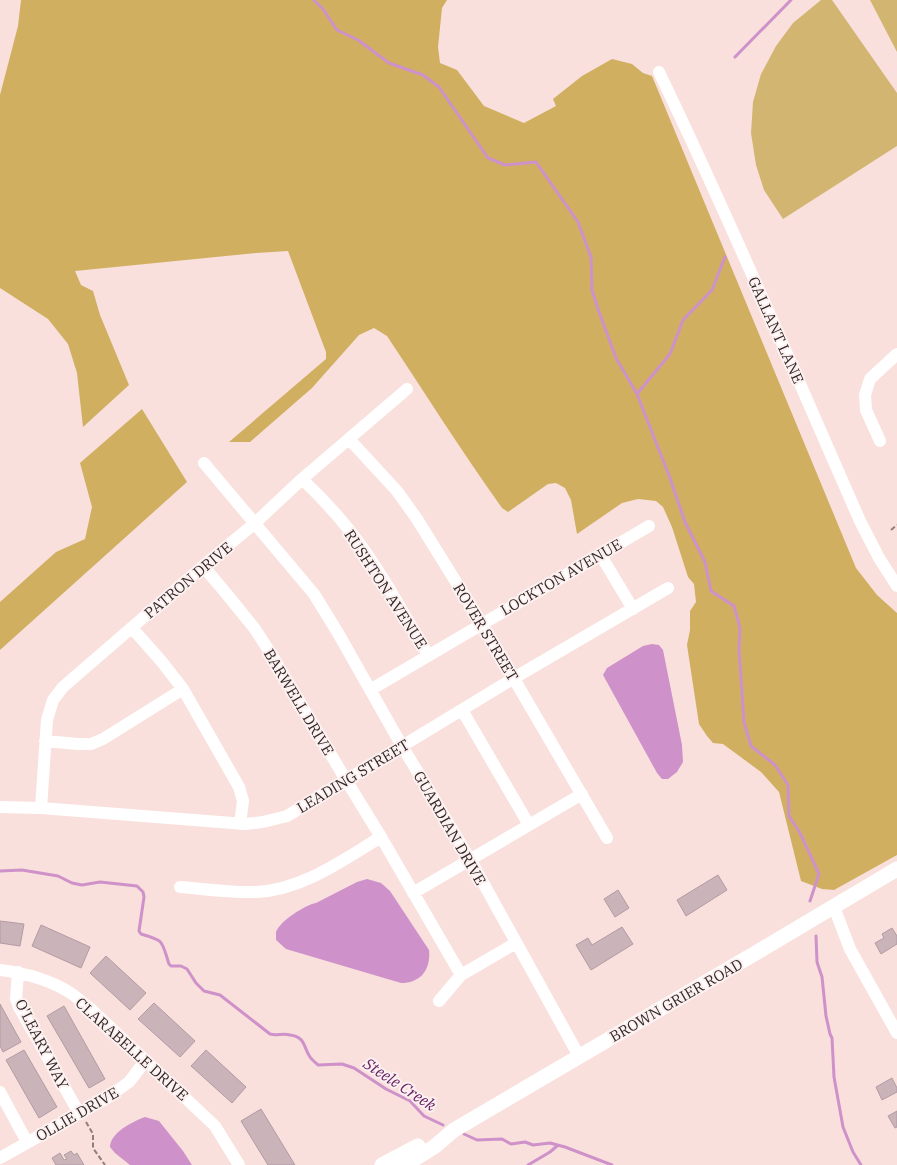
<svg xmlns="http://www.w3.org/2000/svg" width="897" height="1165" font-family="'IBM Plex Serif',serif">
	<rect width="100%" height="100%" fill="#f9e0dc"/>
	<path fill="#d2b571" d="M 821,0 L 832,0 L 897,93 L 897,146 L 783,219 L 764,190 L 756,165 L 751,133 L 753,102 L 761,74 L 776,46 L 793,23 Z
		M 870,0 L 897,0 L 897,52 Z"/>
	<path fill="#d0af61" d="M 21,0 L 447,0 L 442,8 L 438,47 L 440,63 L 457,70 L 484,106 L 524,123 L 556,106 L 553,99 L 582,76 L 612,59 L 632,64 L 643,73 L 652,76 L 856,568 L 877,595 L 897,613 L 897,855 L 834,890 L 822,889 L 801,881 L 779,792 L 761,772 L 723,744 L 713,743 L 707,736 L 699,724 L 687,645 L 690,630 L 690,611 L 696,602 L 694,584 L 688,577 L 672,527 L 663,507 L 656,501 L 638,499 L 622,503 L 577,534 L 571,500 L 565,488 L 556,483 L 548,484 L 508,512 L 502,508 C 462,452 425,393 387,336 L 374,328 L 359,335 L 312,388 L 250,442 L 229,442 L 326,359 L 326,352 L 288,251 L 256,253 L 75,271 L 81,285 L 93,291 L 100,315 L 129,385 L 83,427 L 77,373 L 68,344 L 48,319 L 0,288 L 0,95 L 18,26 Z
		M 142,409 L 187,482 L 0,650 L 0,602 L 56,552 L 85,539 L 92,507 L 80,463 Z"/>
	<path fill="#ce91ca" d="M 652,644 L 659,645 L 663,650 L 682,745 L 683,762 L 677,772 L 668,779 L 662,779 L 657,773 L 603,675 L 607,668 L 643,646 Z
		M 367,879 L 381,883 L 390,891 L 429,950 C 431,969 421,983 401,983 L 286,949 L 276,940 C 276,939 276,932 276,932 C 280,921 305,905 316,903 L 357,882 Z
		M 145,1117 L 159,1121 L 183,1151 L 192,1165 L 130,1165 L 115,1153 L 110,1147 C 111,1132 132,1122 145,1117 Z"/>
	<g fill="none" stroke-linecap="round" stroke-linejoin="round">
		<path stroke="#ce91ca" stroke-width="3" d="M 314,0 L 323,9 L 337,30 L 358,40 L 389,63 L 423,75 L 439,87 L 488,158 L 505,165 L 536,162 L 578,222 L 591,257 L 592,290 L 598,309 L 616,358 L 637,394 L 670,478 L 685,522 L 705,562 L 711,591 L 734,606 L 740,628 L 739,650 L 744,722 L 751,746 L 775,765 L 788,785 L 789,816 L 800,833 L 819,874 L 810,901
			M 735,57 L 791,0
			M 637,394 L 670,354 L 683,320 L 712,290 L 725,257
			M 0,871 L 22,870 L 58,876 L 72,883 L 82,885 L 100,882 L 137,886 L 143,892 L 144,897 L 139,931 L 141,934 C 165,941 161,940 169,964 L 171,966 L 181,966 L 187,969 L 196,983 L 204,991 L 220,995 L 270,1034 C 277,1036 283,1033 290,1035 C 306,1037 303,1047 310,1057 C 312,1060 316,1063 318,1065 L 342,1064 L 354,1068 L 386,1089 L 410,1101 L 424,1116 L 443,1125
			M 816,936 L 817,962 L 822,977 L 826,1016 L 830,1034 L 832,1038 L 834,1077 L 843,1127 L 853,1152 L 861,1165
			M 464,1134 L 477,1140 L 502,1139 L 511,1144 L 525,1142 L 533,1145 L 550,1143 L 565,1147 L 612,1165
			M 528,1165 L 550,1152 L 557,1146"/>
	</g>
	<path fill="#cab3b9" stroke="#b29ba2" d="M 718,875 L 727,890 L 686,916 L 677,900 Z
		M 618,890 L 629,908 L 615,917 L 604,899 Z
		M 0,921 L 24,924 L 20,946 L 0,943 Z
		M 41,925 L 90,947 L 81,968 L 32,946 Z
		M 622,927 L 633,944 L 591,970 L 576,945 L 588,938 L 592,945 Z
		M 892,928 L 897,936 L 897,944 L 881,954 L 875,943 L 884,938 L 882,934 Z
		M 106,956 L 146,993 L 130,1010 L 90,973 Z
		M 154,1003 L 195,1041 L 180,1057 L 138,1019 Z
		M 0,1004 L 21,1042 L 3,1052 L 0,1046 Z
		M 64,1006 L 105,1079 L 89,1088 L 47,1016 Z
		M 24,1050 L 57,1107 L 39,1118 L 6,1060 Z
		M 206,1050 L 246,1087 L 232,1103 L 191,1066 Z
		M 892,1078 L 897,1088 L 897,1092 L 882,1100 L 876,1087 Z
		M 261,1109 L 295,1165 L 268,1165 L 241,1121 Z
		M 897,1111 L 897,1127 L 895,1128 L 888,1116 Z
		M 71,1151 L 74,1155 L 77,1153 L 84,1165 L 56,1165 L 52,1158 L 60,1153 L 64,1160 L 67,1159 L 64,1155 Z"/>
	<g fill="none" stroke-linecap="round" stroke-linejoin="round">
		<path stroke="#8f7e7c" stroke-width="2" stroke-dasharray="5 2.5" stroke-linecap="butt" d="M 891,530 L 897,525
			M 86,1122 L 93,1134 L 93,1148 L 105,1165"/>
		<path stroke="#fff" stroke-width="12" d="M 659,72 C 730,220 794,371 860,521 L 879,558 L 897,586
			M 349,439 L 397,491 L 417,519 L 482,624 L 607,838
			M 880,441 L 866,410 L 865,395 L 870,379 L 897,354
			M 204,463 L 314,594 L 338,633 L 402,746 L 470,859 L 579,1056
			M 302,479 C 319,495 335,512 350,531 C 380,569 403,613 428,655
			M 600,554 L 633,609
			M 203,566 L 225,592 L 255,629 L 273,657 L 346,780 L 381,837 L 461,975
			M 132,628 L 162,662 L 183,689 L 239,787 L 243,801 L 240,824
			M 370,690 L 649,526
			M 462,710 L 529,825
			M 45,741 L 78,744 L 91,744 L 103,739 L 183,689
			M 0,807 L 41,808 L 245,824 L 263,822 L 287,816 L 514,678 L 668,588
			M 41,808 L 47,720 L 53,700 L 63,687 L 203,566 L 255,523 L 302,479 L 407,389
			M 180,887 C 205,889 231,893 256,892 C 302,890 343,860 381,837
			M 413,893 L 582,794
			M 834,907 L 850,949 L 897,1033
			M 0,970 C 24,973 48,979 69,992 C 77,997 84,1004 91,1009 L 215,1126 L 239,1165
			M 18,972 L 16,999 L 19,1007 L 79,1113
			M 439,1001 L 461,975 L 516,943
			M 0,1092 L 27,1142
			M 0,1158 L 107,1098 L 129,1082 L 146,1060"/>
		<path stroke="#fff" stroke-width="15" d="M 382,1165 L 418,1146
			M 405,1165 L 434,1147 L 454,1130 L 754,954 L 897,869"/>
	</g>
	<g text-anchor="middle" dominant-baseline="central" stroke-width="4" stroke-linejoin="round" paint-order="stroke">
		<g font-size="15" fill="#312826" stroke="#fcf1f0">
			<text transform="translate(776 330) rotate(66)">GALLANT LANE</text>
			<text transform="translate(561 577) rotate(-30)">LOCKTON AVENUE</text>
			<text transform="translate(188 580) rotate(-40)">PATRON DRIVE</text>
			<text transform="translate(386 589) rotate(57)">RUSHTON AVENUE</text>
			<text transform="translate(486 632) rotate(59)">ROVER STREET</text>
			<text transform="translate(299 702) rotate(59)">BARWELL DRIVE</text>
			<text transform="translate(353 776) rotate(-31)">LEADING STREET</text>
			<text transform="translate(450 828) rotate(60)">GUARDIAN DRIVE</text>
			<text transform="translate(676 1000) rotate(-30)">BROWN GRIER ROAD</text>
			<text transform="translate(42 1044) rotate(63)">O'LEARY WAY</text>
			<text transform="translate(132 1049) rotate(42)">CLARABELLE DRIVE</text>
			<text transform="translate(77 1114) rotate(-30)">OLLIE DRIVE</text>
		</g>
		<g font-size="16" font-style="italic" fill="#682066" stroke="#fcf1f0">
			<text transform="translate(400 1084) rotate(33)">Steele Creek</text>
		</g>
	</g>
</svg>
